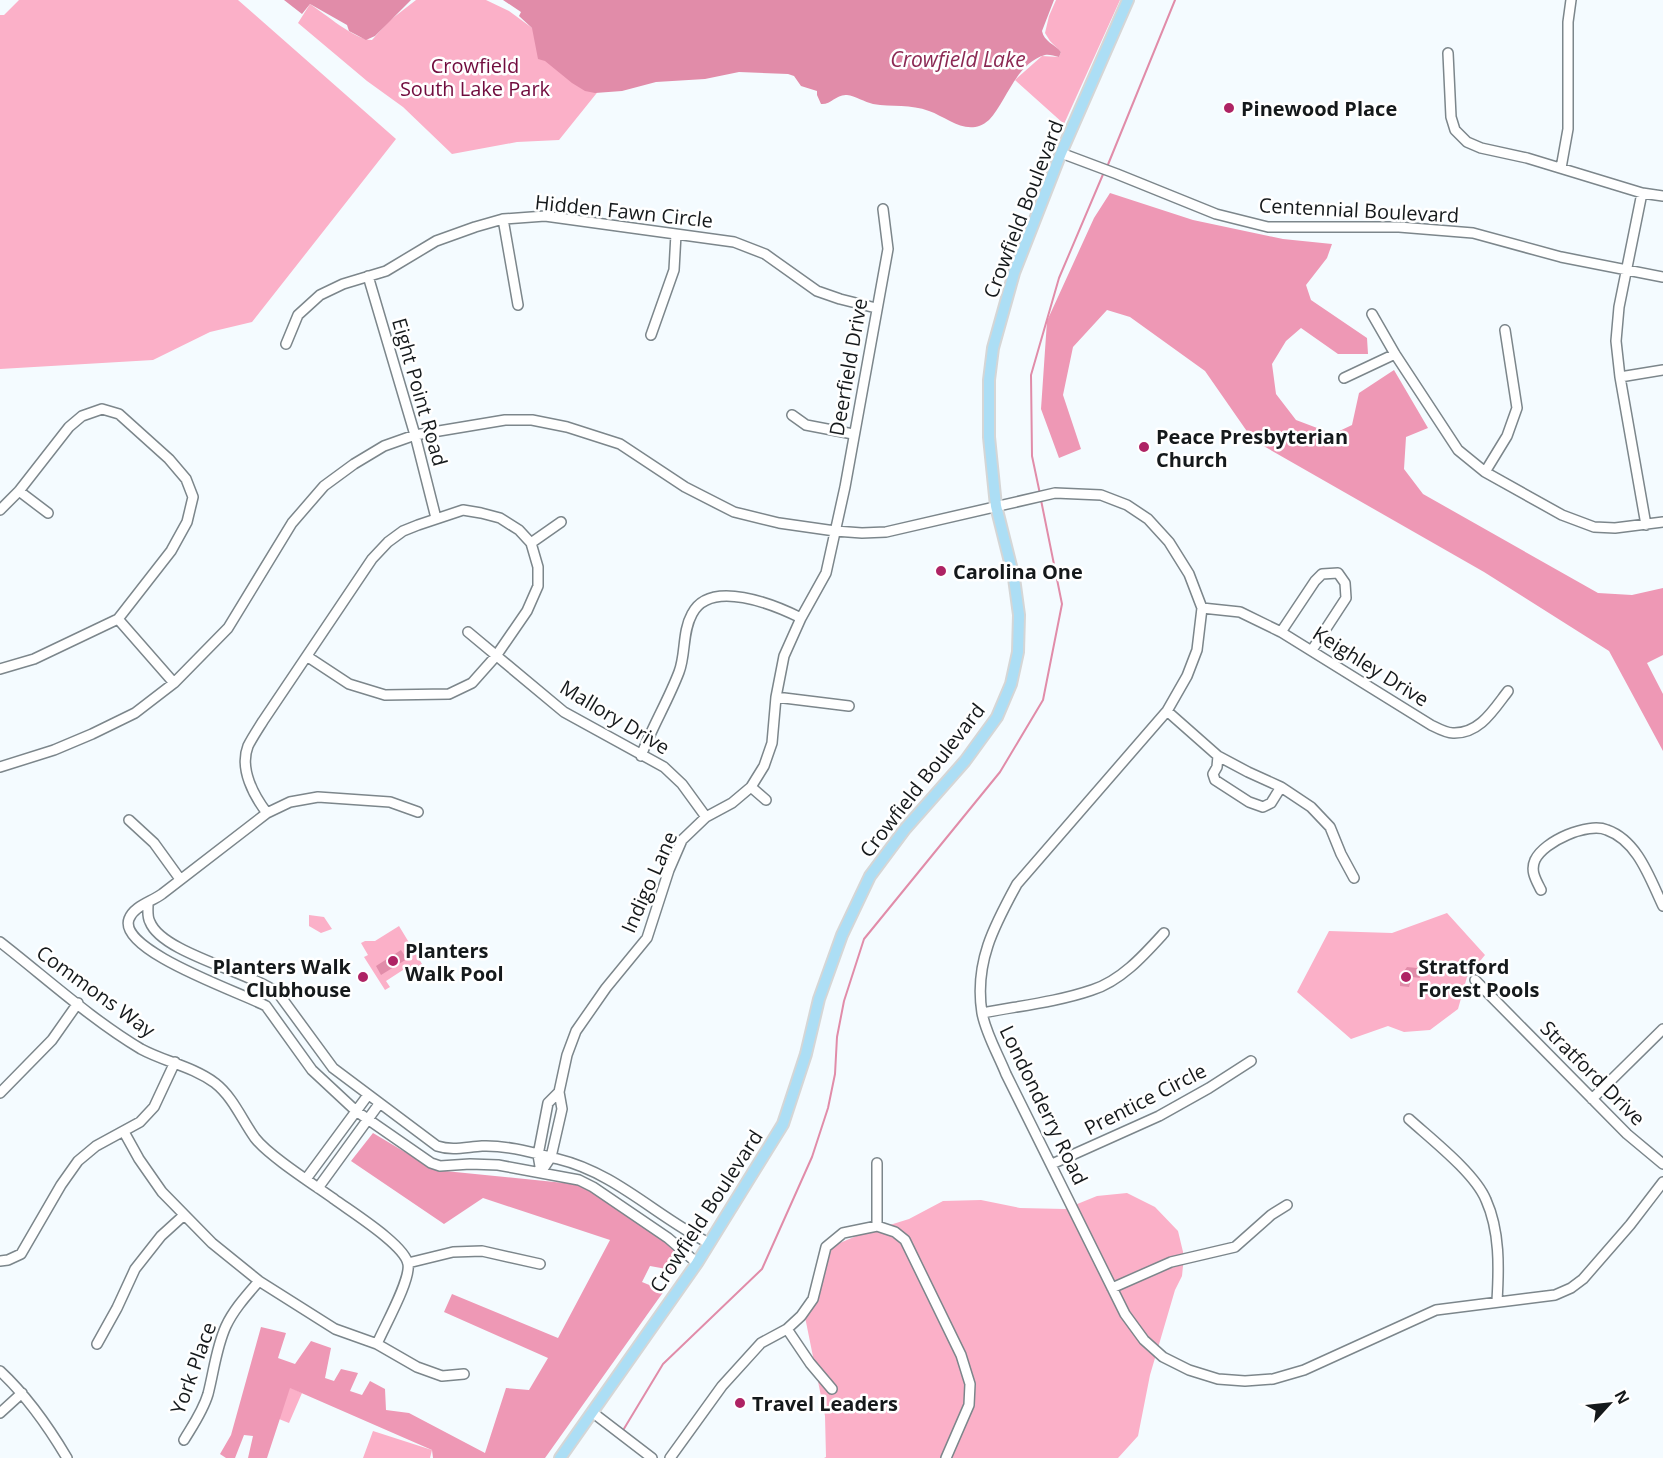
<svg xmlns="http://www.w3.org/2000/svg" width="1663" height="1458" font-family="'Open Sans',sans-serif">
	<rect width="100%" height="100%" fill="#f4fbff"/>
	<path fill="#fbb0c8" d="M 19,0 L 238,0 L 396,139 L 252,322 L 210,332 L 153,360 L 0,369 L 0,15 L 4,15 Z
		M 416,0 L 486,0 L 509,11 L 539,33 L 600,89 L 559,140 L 517,142 L 452,154 L 403,107 L 367,81 L 298,23 L 310,4 C 324,13 355,40 372,40 L 389,21 Z
		M 1056,0 L 1120,0 L 1064,124 L 1015,80 L 1042,56 L 1059,57 L 1061,52 L 1050,41 L 1045,33 L 1049,16 Z
		M 1447,913 L 1485,955 L 1467,977 L 1458,1009 L 1430,1030 L 1404,1032 L 1388,1026 L 1351,1039 L 1297,992 L 1329,931 L 1392,933 Z
		M 309,915 L 324,917 L 332,929 L 321,933 L 309,926 Z
		M 399,926 L 422,964 L 409,971 L 406,968 L 386,981 L 390,987 L 385,990 L 364,957 L 368,955 L 361,943 L 365,941 L 375,941 Z
		M 1127,1193 L 1155,1207 L 1178,1231 L 1184,1256 L 1182,1276 L 1175,1290 L 1150,1375 L 1138,1436 L 1118,1458 L 824,1458 L 826,1457 L 825,1416 L 805,1317 L 828,1248 L 861,1234 L 909,1219 L 943,1201 L 981,1200 L 1020,1208 L 1065,1209 L 1097,1196 Z
		M 285,1385 L 302,1393 L 289,1423 L 274,1417 Z
		M 373,1431 L 432,1450 L 430,1458 L 363,1458 Z"/>
	<path fill="#ee98b5" d="M 1110,193 L 1193,220 L 1283,239 L 1332,244 L 1327,258 L 1306,285 L 1311,300 L 1367,338 L 1368,354 L 1338,354 L 1301,328 L 1286,341 L 1272,364 L 1276,394 L 1296,420 L 1333,434 L 1352,425 L 1359,393 L 1394,370 L 1428,428 L 1406,437 L 1404,469 L 1423,494 L 1598,593 L 1632,595 L 1663,588 L 1663,655 L 1647,663 L 1663,694 L 1663,751 L 1609,651 L 1484,572 L 1253,440 L 1205,371 L 1130,317 L 1107,310 L 1073,347 L 1063,395 L 1081,449 L 1059,458 L 1041,409 L 1047,321 L 1094,218 Z
		M 373,1133 L 435,1170 L 584,1185 L 676,1247 L 672,1270 L 650,1266 L 642,1282 L 664,1291 L 545,1458 L 433,1458 L 432,1450 L 290,1388 L 267,1458 L 248,1458 L 253,1436 L 244,1435 L 235,1458 L 226,1458 L 220,1454 L 231,1435 L 261,1327 L 286,1333 L 278,1358 L 295,1364 L 311,1341 L 331,1348 L 325,1378 L 334,1381 L 341,1369 L 358,1373 L 350,1391 L 362,1395 L 370,1381 L 385,1389 L 386,1410 L 409,1413 L 485,1453 L 506,1388 L 529,1390 L 548,1358 L 444,1312 L 452,1294 L 558,1338 L 610,1240 L 483,1198 L 444,1224 L 351,1161 Z"/>
	<path fill="#e18ca9" d="M 284,0 L 411,0 L 375,36 L 366,40 L 349,31 L 347,25 L 310,4 L 302,14 Z
		M 503,0 L 1054,0 L 1042,31 C 1044,42 1055,44 1061,52 L 1059,57 C 1054,56 1049,54 1045,55 C 1016,63 1007,101 989,120 C 968,138 949,118 929,111 C 911,104 892,107 873,104 C 865,102 855,96 847,95 C 836,94 831,105 821,104 L 817,95 L 817,91 L 801,86 L 794,76 L 788,74 L 739,72 L 705,79 L 656,82 L 622,91 L 595,93 L 585,91 L 572,83 L 545,61 L 538,59 L 532,28 L 519,16 L 521,12 Z
		M 401,950 L 407,959 L 381,975 L 376,966 Z
		M 1407,967 L 1417,968 L 1420,978 L 1412,977 L 1409,987 L 1400,986 L 1400,977 Z"/>
	<g fill="none" stroke-linecap="round" stroke-linejoin="round">
		<path stroke="#e18ca9" stroke-width="2" d="M 1107,167 L 1175,0
			M 1040,494 L 1032,456 L 1031,375 L 1059,278 L 1104,172
			M 622,1432 L 663,1364 L 762,1269 L 812,1157 L 828,1108 L 835,1074 L 837,1037 L 844,1001 L 864,939 L 1000,772 L 1043,700 L 1062,604 L 1041,500"/>
		<g stroke="#7c868b" stroke-width="12">
			<path id="minor" d="M 1448,53 L 1451,117 L 1455,130 L 1467,142 L 1481,148 L 1527,158 L 1642,193 L 1663,196
				M 1061,153 L 1117,174 L 1216,214 L 1268,227 L 1399,227 L 1473,233 L 1561,257 L 1663,277
				M 1561,168 L 1568,129 L 1568,22 L 1571,0
				M 1642,193 L 1619,307 L 1616,341 L 1620,377 L 1646,525
				M 503,219 L 518,305
				M 368,276 L 415,435 L 436,518
				M 1372,314 L 1395,354 L 1458,450 L 1485,472 L 1562,515 L 1594,527 L 1615,528 L 1663,522
				M 651,335 L 674,270 L 676,234
				M 286,344 L 298,315 L 320,295 L 343,284 L 386,271 L 436,241 L 475,227 L 503,219 L 545,216 L 734,242 L 765,254 L 817,291 L 840,299 L 876,308
				M 1620,377 L 1663,370
				M 1344,378 L 1395,354
				M 792,415 L 806,425 L 853,434
				M 1485,472 L 1507,436 L 1517,408 L 1505,330
				M 19,491 L 48,513
				M 0,510 L 19,491 L 69,427 L 82,416 L 102,409 L 119,414 L 169,459 L 186,479 L 193,497 L 187,522 L 171,551 L 118,619 L 34,659 L 0,669
				M 531,543 L 561,522
				M 1202,608 L 1240,612 L 1281,632 L 1431,725 C 1437,728 1446,733 1453,733 C 1480,734 1494,709 1508,691
				M 118,619 L 174,683
				M 468,632 L 564,712 L 664,767 L 682,784 L 706,817
				M 1281,632 L 1315,581 L 1322,574 L 1338,573 L 1345,583 L 1346,598 L 1312,650
				M 776,697 L 849,706
				M 1167,711 L 1218,756 L 1248,772 L 1281,787 L 1311,807 L 1330,827 L 1341,854 L 1354,878
				M 641,756 C 652,727 668,701 679,672 C 686,654 682,632 692,614 C 710,578 775,605 801,618
				M 1218,756 L 1217,767 L 1213,774 L 1215,780 L 1249,802 L 1263,807 L 1271,803 L 1281,787
				M 0,767 L 54,750 L 92,734 L 135,713 L 174,683 L 228,628 L 292,523 L 324,486 L 354,464 L 384,446 L 415,435 L 505,420 L 532,420 L 567,427 L 620,444 L 685,487 L 734,512 L 779,523 L 835,531 L 862,533 L 886,532 L 1055,493 L 1101,495 L 1127,505 L 1148,519 L 1169,542 L 1189,574 L 1202,608 L 1197,650 L 1187,676 L 1167,711 L 1017,884 C 994,926 974,963 982,1013 C 986,1034 998,1054 1006,1074 L 1125,1314 L 1144,1340 L 1163,1357 L 1189,1370 L 1218,1379 L 1245,1381 L 1273,1379 L 1304,1370 L 1436,1310 L 1555,1295 L 1571,1288 L 1583,1279 L 1630,1225 L 1663,1182
				M 751,787 L 766,800
				M 418,812 L 390,802 L 318,797 L 290,802 L 267,813 L 162,894 C 151,902 134,906 129,919 C 117,951 245,994 266,1006 L 312,1070 L 356,1111 L 431,1163 L 440,1166 L 470,1164 L 498,1165 L 579,1180 L 593,1187 L 668,1238 L 697,1263
				M 267,813 C 254,796 239,769 248,746 C 252,738 258,729 263,721 L 372,559 L 388,542 L 403,531 L 418,525 L 463,510 L 481,513 L 500,518 L 519,530 L 531,543 L 538,567 L 538,586 L 527,611 L 496,656 L 472,683 L 449,694 L 385,695 L 349,684 L 308,657
				M 129,820 L 154,843 L 180,879
				M 1541,890 C 1536,880 1530,871 1535,860 C 1544,841 1588,822 1607,830 C 1638,841 1650,879 1663,906
				M 148,904 C 148,910 147,917 150,922 C 162,953 250,972 278,993 L 333,1068 L 437,1146 C 452,1151 466,1147 482,1146 C 507,1145 534,1153 558,1159 C 616,1173 657,1217 709,1243
				M 0,942 C 45,977 92,1020 141,1049 C 165,1062 192,1066 215,1083 C 233,1097 242,1120 255,1138 C 269,1156 313,1184 334,1199 C 350,1211 405,1245 408,1264 C 411,1280 384,1327 377,1344
				M 1475,980 L 1627,1134 L 1663,1164
				M 982,1013 C 1018,1006 1057,1002 1092,990 C 1121,981 1144,955 1164,933
				M 559,1092 L 548,1103 L 538,1155 L 541,1172 L 551,1157 L 562,1109 L 559,1092 L 567,1055 L 576,1031 L 606,988 L 647,938 L 669,870 L 682,840 L 706,817 L 732,803 L 751,787 L 764,766 L 772,743 L 776,697 L 784,656 L 801,618 L 826,573 L 845,487 L 888,249 L 883,209
				M 0,1093 L 52,1040 L 78,1003
				M 1592,1099 L 1663,1029
				M 1409,1119 C 1431,1139 1475,1173 1486,1200 C 1500,1231 1499,1268 1497,1301
				M 124,1132 L 139,1159 L 162,1192 L 212,1243 L 259,1281 L 335,1329 L 377,1344 L 417,1367 L 442,1376 L 464,1374
				M 1052,1164 L 1159,1116 L 1209,1088 L 1251,1061
				M 306,1179 L 368,1095
				M 318,1188 L 379,1104
				M 877,1226 L 877,1163
				M 0,1261 L 8,1260 L 21,1254 L 61,1185 L 78,1161 L 96,1146 L 140,1122 L 154,1107 L 175,1062
				M 408,1263 L 453,1252 L 482,1251 L 540,1264
				M 1112,1288 L 1171,1262 L 1235,1247 L 1271,1215 L 1287,1205
				M 787,1329 L 810,1363 L 832,1389
				M 97,1344 L 117,1308 L 135,1269 L 161,1236 L 183,1216
				M 0,1371 C 27,1396 48,1426 67,1458
				M 592,1412 L 652,1458
				M 0,1413 L 22,1393
				M 184,1440 C 193,1425 203,1411 208,1394 C 214,1371 216,1348 226,1326 C 234,1309 247,1295 259,1281
				M 670,1458 L 722,1386 L 761,1343 L 787,1329 L 801,1316 L 813,1299 L 826,1247 L 843,1233 L 877,1226 L 895,1232 L 905,1240 L 961,1355 L 970,1384 L 969,1405 L 946,1458"/>
		</g>
		<g stroke="#d5d6d6" stroke-width="14">
			<path id="major" d="M 560,1458 L 697,1263 L 783,1124 L 806,1054 L 819,999 L 842,935 L 870,876 L 905,829 L 965,761 L 997,717 L 1011,684 L 1018,652 L 1019,615 L 1014,578 L 996,506 L 989,437 L 989,380 L 993,348 L 1014,273 L 1061,153 L 1128,0"/>
		</g>
		<use href="#minor" stroke="#fff" stroke-width="9"/>
		<use href="#major" stroke="#acdef5" stroke-width="10"/>
	</g>
	<g fill="#ae2364" stroke="#fff" stroke-width="2">
		<circle cx="1229" cy="108" r="6"/>
		<circle cx="1144" cy="447" r="6"/>
		<circle cx="941" cy="571" r="6"/>
		<circle cx="393" cy="961" r="6"/>
		<circle cx="363" cy="977" r="6"/>
		<circle cx="1406" cy="977" r="6"/>
		<circle cx="740" cy="1403" r="6"/>
	</g>
	<g text-anchor="middle" dominant-baseline="central" stroke-width="5" stroke-linejoin="round" paint-order="stroke">
		<g font-size="20" fill="#710c3e" stroke="#fff">
			<text x="475" y="65">Crowfield<tspan x="475" dy="23">South Lake Park</tspan></text>
		</g>
		<g font-size="20" font-weight="bold" fill="#15191b" stroke="#fff" text-anchor="start">
			<text x="1241" y="108">Pinewood Place</text>
			<text x="1156" y="436">Peace Presbyterian<tspan x="1156" dy="23">Church</tspan></text>
			<text x="953" y="571">Carolina One</text>
			<text x="405" y="950">Planters<tspan x="405" dy="23">Walk Pool</tspan></text>
			<text x="351" y="966" text-anchor="end">Planters Walk<tspan x="351" dy="23">Clubhouse</tspan></text>
			<text x="1418" y="966">Stratford<tspan x="1418" dy="23">Forest Pools</tspan></text>
			<text x="752" y="1403">Travel Leaders</text>
		</g>
		<g font-size="20" fill="#15191b" stroke="#fff">
			<text transform="translate(1023 209) rotate(-69)">Crowfield Boulevard</text>
			<text transform="translate(1359 210) rotate(3)">Centennial Boulevard</text>
			<text transform="translate(624 211) rotate(6)">Hidden Fawn Circle</text>
			<text transform="translate(848 367) rotate(-80)">Deerfield Drive</text>
			<text transform="translate(420 392) rotate(74)">Eight Point Road</text>
			<text transform="translate(1371 666) rotate(32)">Keighley Drive</text>
			<text transform="translate(615 717) rotate(31)">Mallory Drive</text>
			<text transform="translate(922 780) rotate(-52)">Crowfield Boulevard</text>
			<text transform="translate(649 882) rotate(-66)">Indigo Lane</text>
			<text transform="translate(96 991) rotate(36)">Commons Way</text>
			<text transform="translate(1593 1073) rotate(45)">Stratford Drive</text>
			<text transform="translate(1145 1099) rotate(-27)">Prentice Circle</text>
			<text transform="translate(1044 1105) rotate(64)">Londonderry Road</text>
			<text transform="translate(706 1211) rotate(-57)">Crowfield Boulevard</text>
			<text transform="translate(193 1368) rotate(-70)">York Place</text>
		</g>
		<g font-size="21" font-style="italic" fill="#8b2953" stroke="#fff">
			<text x="958" y="59">Crowfield Lake</text>
		</g>
	</g>
	<g transform="translate(1609 1404) rotate(63)" stroke="#ffffff" stroke-width="4.5" paint-order="stroke">
	<path d="M0-4.5L10 22L0 15L-10 22Z" fill="#15191b"/>
	<text y="-9" font-size="16" font-weight="bold" text-anchor="middle" fill="#15191b">N</text>
	</g>
</svg>
